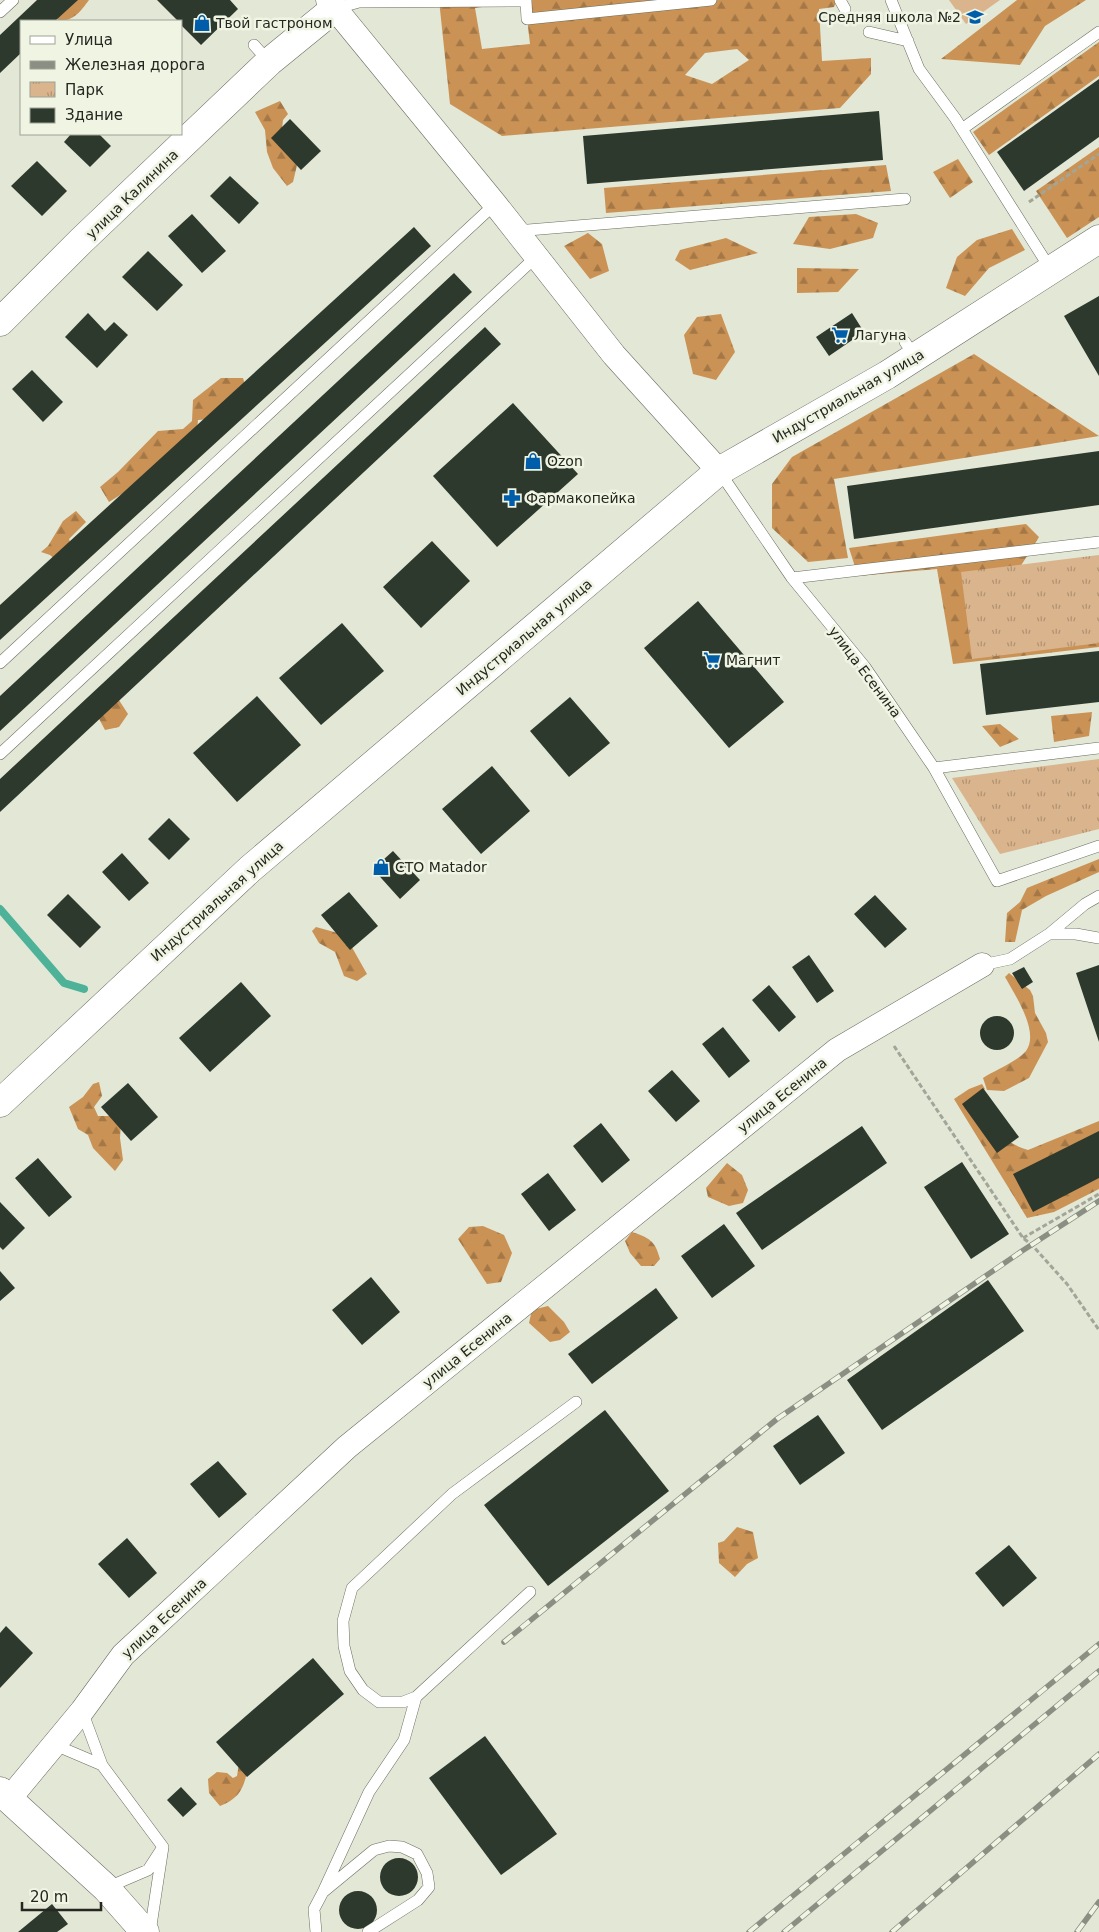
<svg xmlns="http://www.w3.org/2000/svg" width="1099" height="1932" font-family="'DejaVu Sans',sans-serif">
	<defs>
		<pattern id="forest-firs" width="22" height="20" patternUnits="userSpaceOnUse" patternTransform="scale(1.25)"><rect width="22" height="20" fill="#ca9255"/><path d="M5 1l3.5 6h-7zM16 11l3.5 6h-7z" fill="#a47746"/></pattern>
		<pattern id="park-tufts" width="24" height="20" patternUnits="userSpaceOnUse" patternTransform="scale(1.25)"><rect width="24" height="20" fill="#dab48c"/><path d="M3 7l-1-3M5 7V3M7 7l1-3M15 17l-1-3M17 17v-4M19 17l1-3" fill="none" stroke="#b19272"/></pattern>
	</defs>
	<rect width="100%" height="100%" fill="#e2e7d6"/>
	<path fill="#dab48c" d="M 949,0 L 1000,0 L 966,24 Z"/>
	<path fill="url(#forest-firs)" fill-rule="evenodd" d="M 56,0 L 89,0 C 80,12 74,21 58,21 L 54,5 Z
		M 439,0 L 837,0 L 834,7 L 819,9 L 822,61 L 871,58 L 871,74 L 840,108 L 502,136 L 450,104 ZM 525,1 L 530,44 L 482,49 L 475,8 ZM 737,49 L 749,60 L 712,84 L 685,75 L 705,53 Z
		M 1017,0 L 1086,0 L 1045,26 L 1020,65 L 941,59 Z
		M 1099,42 L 1099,76 L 989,155 L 973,132 Z
		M 280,101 L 288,114 L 283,120 L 281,138 L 298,161 L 293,182 L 287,186 L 273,168 L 267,152 L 265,130 L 255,112 Z
		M 1099,147 L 1099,217 L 1067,238 L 1036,191 Z
		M 958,159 L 973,182 L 950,198 L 933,172 Z
		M 886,165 L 891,191 L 606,213 L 604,188 Z
		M 856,214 L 878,223 L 873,238 L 830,249 L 793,244 L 809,217 Z
		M 1012,229 L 1025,250 L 989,268 L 965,296 L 946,288 L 957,257 L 977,240 Z
		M 588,233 L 602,244 L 609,271 L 590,279 L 564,246 Z
		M 726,238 L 758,253 L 690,270 L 675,260 L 680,250 Z
		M 797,268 L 859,269 L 838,292 L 797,293 Z
		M 721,314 L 735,352 L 716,380 L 693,374 L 684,335 L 697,317 Z
		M 974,354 L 1099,436 L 834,479 L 848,558 L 808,562 L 772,528 L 772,484 L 792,457 Z
		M 221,378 L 243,378 L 246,388 L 213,419 L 198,420 L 196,442 L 141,482 L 109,502 L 100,487 L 118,472 L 158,431 L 183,429 L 192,421 L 193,400 Z
		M 76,511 L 86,522 L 69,539 L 73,551 L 58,562 L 50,555 L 41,552 L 48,546 L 63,521 Z
		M 1026,524 L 1039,537 L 1010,583 L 1099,600 L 1099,647 L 953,664 L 937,569 L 858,576 L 849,548 Z
		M 115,694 L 128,714 L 119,727 L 105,730 L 96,713 Z
		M 1092,712 L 1089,736 L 1054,742 L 1051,716 Z
		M 1000,724 L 1019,739 L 1000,747 L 982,726 Z
		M 1099,859 L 1099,872 L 1046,896 L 1022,910 L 1015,942 L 1005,942 L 1007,913 L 1020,902 L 1027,888 Z
		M 316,927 L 345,935 L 367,974 L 357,981 L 344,976 L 335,952 L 319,943 L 312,931 Z
		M 1009,973 L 1030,990 L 1033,996 L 1035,1013 L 1046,1033 L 1048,1042 L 1029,1078 L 1004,1091 L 987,1090 L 983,1078 C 994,1071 1018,1061 1026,1051 C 1040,1032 1015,995 1005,977 Z
		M 99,1082 L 102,1096 L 94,1107 L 98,1116 L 115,1116 L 121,1123 L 120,1138 L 123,1160 L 115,1171 L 93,1148 L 88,1135 L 78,1129 L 69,1107 L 83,1097 L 93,1084 Z
		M 982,1084 L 985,1089 L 965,1105 C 984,1122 1003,1143 1028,1150 L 1099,1121 L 1099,1189 L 1054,1212 L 1027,1218 L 954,1099 L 969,1089 Z
		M 727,1163 L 742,1175 L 748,1190 L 743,1203 L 729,1206 L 708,1197 L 706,1188 Z
		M 483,1226 L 504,1235 L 512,1253 L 501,1282 L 487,1284 L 458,1239 L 469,1227 Z
		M 632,1232 C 649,1238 655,1240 660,1259 L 654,1266 L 641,1266 L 630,1253 L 625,1241 Z
		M 548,1306 L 564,1322 L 570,1332 L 560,1340 L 550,1342 L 529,1323 L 532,1310 Z
		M 737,1527 L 753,1532 L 758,1558 L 747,1564 L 735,1577 L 719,1563 L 718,1543 L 724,1541 Z
		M 240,1757 L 248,1769 C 243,1789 240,1798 220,1806 L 209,1793 L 208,1779 L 217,1772 L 227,1773 L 233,1778 L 237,1776 Z"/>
	<path fill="url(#park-tufts)" d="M 1099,555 L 1099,643 L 972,659 L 961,572 Z
		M 1099,759 L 1099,829 L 1000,854 L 952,778 Z"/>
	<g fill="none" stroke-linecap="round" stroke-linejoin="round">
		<path stroke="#4db297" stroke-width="8" d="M 0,909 L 64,983 L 84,989"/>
	</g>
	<path fill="#2e392e" d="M 37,0 L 78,0 L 55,21 L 21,21 L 21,53 L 0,73 L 0,35 Z
		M 157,0 L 230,0 L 238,9 L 201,45 L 181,25 L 181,21 L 178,21 Z
		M 1099,79 L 1099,137 L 1024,191 L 997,152 Z
		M 879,111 L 883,160 L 587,184 L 583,136 Z
		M 290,119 L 321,151 L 301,170 L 271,138 Z
		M 71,134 L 99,134 L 111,146 L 90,167 L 64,142 Z
		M 37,161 L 67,191 L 42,216 L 11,186 Z
		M 230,176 L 259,203 L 239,224 L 210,196 Z
		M 192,214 L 226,251 L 202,273 L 168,236 Z
		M 414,227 L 431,246 L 0,640 L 0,605 Z
		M 148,251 L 183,285 L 157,311 L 122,277 Z
		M 454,273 L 472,292 L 0,731 L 0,696 Z
		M 1099,296 L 1099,376 L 1064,316 Z
		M 88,313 L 105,331 L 114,322 L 128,335 L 97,368 L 65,337 Z
		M 852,313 L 864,332 L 829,356 L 816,337 Z
		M 485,327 L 501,344 L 0,812 L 0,779 Z
		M 32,370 L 63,402 L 43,422 L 12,389 Z
		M 513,403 L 578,474 L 497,547 L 433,476 Z
		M 1099,451 L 1099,505 L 854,539 L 847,486 Z
		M 432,541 L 470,581 L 421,628 L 383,587 Z
		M 698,601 L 784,702 L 729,748 L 644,648 Z
		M 342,623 L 384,671 L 321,725 L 279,678 Z
		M 1099,651 L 1099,702 L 986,715 L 980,664 Z
		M 257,696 L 301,745 L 237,802 L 193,753 Z
		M 570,697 L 610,743 L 569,777 L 530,731 Z
		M 492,766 L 530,811 L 481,854 L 442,809 Z
		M 169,818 L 190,839 L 169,860 L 148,839 Z
		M 393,851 L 420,880 L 400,899 L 373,869 Z
		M 122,853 L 149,883 L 129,901 L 102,872 Z
		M 349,892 L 378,926 L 350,950 L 321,915 Z
		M 68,894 L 101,927 L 80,948 L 47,915 Z
		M 875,895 L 907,929 L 885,948 L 854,914 Z
		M 809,955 L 834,991 L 817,1003 L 792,967 Z
		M 1099,965 L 1099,1042 L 1076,973 Z
		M 1024,967 L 1033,982 L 1022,989 L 1012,973 Z
		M 241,982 L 271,1016 L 210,1072 L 179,1038 Z
		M 769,985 L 796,1017 L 779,1032 L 752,1000 Z
		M980 1033a17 17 0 1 1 34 0a17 17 0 1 1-34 0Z
		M 723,1027 L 750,1061 L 729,1078 L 702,1044 Z
		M 672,1070 L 700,1101 L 676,1122 L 648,1091 Z
		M 128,1083 L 158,1117 L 131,1141 L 101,1107 Z
		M 983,1088 L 1019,1137 L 997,1153 L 962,1104 Z
		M 601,1123 L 630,1160 L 602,1183 L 573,1146 Z
		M 862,1126 L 887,1163 L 762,1250 L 736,1213 Z
		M 1099,1131 L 1099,1178 L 1033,1212 L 1013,1174 Z
		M 38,1158 L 72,1197 L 49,1217 L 15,1178 Z
		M 962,1162 L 1009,1234 L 971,1259 L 924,1187 Z
		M 548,1173 L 576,1210 L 549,1231 L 521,1194 Z
		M 0,1202 L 25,1228 L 3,1250 L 0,1247 Z
		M 724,1224 L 755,1266 L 712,1298 L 681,1256 Z
		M 0,1271 L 15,1288 L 0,1301 Z
		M 371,1277 L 400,1312 L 362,1345 L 332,1310 Z
		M 988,1280 L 1024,1331 L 882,1430 L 847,1380 Z
		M 656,1288 L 678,1318 L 592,1384 L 568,1354 Z
		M 605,1410 L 669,1491 L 548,1586 L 484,1505 Z
		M 818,1415 L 845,1453 L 800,1485 L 773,1446 Z
		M 218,1461 L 247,1494 L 219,1518 L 190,1484 Z
		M 127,1538 L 157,1573 L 129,1598 L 98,1564 Z
		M 1009,1545 L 1037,1578 L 1003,1607 L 975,1573 Z
		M 6,1626 L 33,1653 L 0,1688 L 0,1633 Z
		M 313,1658 L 344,1694 L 247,1777 L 216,1742 Z
		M 485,1736 L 557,1834 L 501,1875 L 429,1778 Z
		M 181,1787 L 197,1804 L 183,1817 L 167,1800 Z
		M380 1877a19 19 0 1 1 38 0a19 19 0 1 1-38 0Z
		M339 1910a19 19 0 1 1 38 0a19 19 0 1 1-38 0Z
		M 52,1904 L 68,1924 L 57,1932 L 18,1932 Z"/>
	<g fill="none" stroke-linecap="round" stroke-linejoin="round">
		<g stroke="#6a6e60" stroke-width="12">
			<path id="lane" d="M 840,0 L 845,9
				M 891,0 L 919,69 L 955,118 L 1051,270
				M 334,9 L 359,2 L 526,1 L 527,19 L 711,0
				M 0,12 L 13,0
				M 869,32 L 908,41
				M 254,45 L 269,62
				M 962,129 L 1099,32
				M 516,231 L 905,199
				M 905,342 L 915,357
				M 719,471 L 792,578 L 865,667 L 934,768 L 997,881 L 1099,846
				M 792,578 L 1099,542
				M 0,663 L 495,204
				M 0,754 L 537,256
				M 934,768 L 1099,748
				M 1049,934 L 1085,904 L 1099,896
				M 982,965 L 1010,959 L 1049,934 L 1076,934 L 1099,938
				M 416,1697 L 403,1702 L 379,1702 L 363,1690 L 350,1671 L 344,1646 L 343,1621 L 352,1588 L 452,1494 L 576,1402
				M 82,1711 L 102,1765
				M 55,1745 L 102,1765 L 163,1847 L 150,1932
				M 106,1888 L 148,1870 L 161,1850
				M 323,1892 L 369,1792 L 404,1740 L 416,1697 L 530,1592
				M 316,1932 L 314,1909 L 323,1892 L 374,1850 L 389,1846 L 402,1847 L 417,1854 L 427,1873 L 429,1887 L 418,1900 L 368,1932"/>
		</g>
		<g stroke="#6a6e60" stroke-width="25">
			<path id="street" d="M 328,0 L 495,204 L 614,355 L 719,471
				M 9,1799 L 82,1711 L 123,1655 L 347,1447 L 837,1050 L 982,965"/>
		</g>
		<g stroke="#6a6e60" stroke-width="29">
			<path id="secondary" d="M 0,322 L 81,241 L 269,62 L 334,9
				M 0,1103 L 250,869 L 719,471 L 887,375 L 1099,239
				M 0,1791 L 106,1888 L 145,1932"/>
		</g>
		<path stroke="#a2a699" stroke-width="3" stroke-dasharray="5 2.5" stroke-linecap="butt" d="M 1029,202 L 1099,154
			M 894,1046 L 1023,1238 L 1032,1245 L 1067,1284 L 1099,1330
			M 1023,1238 L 1099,1194"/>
		<use href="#lane" stroke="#fff" stroke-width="11"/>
		<use href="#street" stroke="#fff" stroke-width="24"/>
		<use href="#secondary" stroke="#fff" stroke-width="28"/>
		<g stroke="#8b8f83" stroke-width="5.5">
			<path id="rail" d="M 504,1642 L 777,1419 L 1022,1251 L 1099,1201
				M 749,1932 L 1099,1644
				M 784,1932 L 1099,1671
				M 892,1932 L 1099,1754
				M 1077,1932 L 1099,1902"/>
		</g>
		<use href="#rail" stroke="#eff4e3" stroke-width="4" stroke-dasharray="11" stroke-linecap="butt"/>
	</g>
	<defs>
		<g id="school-bare" transform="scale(1.35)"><path d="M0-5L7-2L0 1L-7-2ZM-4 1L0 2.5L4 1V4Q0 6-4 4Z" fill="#005daa" stroke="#eff4e3" stroke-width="2.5" paint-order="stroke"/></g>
		<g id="shop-bare" transform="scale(1.35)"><path d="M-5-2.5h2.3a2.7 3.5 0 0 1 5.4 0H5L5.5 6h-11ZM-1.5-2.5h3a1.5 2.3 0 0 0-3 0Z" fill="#005daa" stroke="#eff4e3" stroke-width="2.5" paint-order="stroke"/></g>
		<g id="supermarket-bare" transform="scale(1.35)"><path d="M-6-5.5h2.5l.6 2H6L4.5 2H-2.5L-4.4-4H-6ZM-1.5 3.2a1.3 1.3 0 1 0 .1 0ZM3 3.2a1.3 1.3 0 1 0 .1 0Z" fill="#005daa" stroke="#eff4e3" stroke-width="2.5" paint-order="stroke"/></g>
		<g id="pharmacy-bare" transform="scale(1.35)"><path d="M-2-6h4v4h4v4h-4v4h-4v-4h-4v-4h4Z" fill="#005daa" stroke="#eff4e3" stroke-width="2.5" paint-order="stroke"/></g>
	</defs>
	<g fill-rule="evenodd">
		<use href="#school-bare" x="975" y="17"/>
		<use href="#shop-bare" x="202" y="23"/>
		<use href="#supermarket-bare" x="840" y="335"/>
		<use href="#shop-bare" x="533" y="461"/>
		<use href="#pharmacy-bare" x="512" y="498"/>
		<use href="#supermarket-bare" x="712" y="660"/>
		<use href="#shop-bare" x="381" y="867"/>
	</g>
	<g text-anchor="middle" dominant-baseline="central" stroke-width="5" stroke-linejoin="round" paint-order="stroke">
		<g font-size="14" fill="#252721" stroke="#eff4e3" text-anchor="start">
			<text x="961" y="17" text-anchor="end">Средняя школа №2</text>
			<text x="216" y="23">Твой гастроном</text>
			<text x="854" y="335">Лагуна</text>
			<text x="547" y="461">Ozon</text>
			<text x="526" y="498">Фармакопейка</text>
			<text x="726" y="660">Магнит</text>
			<text x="395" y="867">СТО Matador</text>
		</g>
		<g font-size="14" fill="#252721" stroke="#eff4e3">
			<text transform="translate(132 194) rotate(-44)">улица Калинина</text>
			<text transform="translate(848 396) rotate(-30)">Индустриальная улица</text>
			<text transform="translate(524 637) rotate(-40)">Индустриальная улица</text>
			<text transform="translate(865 672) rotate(53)">улица Есенина</text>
			<text transform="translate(217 901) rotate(-42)">Индустриальная улица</text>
			<text transform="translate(782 1095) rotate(-39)">улица Есенина</text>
			<text transform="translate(467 1350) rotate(-39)">улица Есенина</text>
			<text transform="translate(164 1618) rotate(-43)">улица Есенина</text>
		</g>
	</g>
	<rect x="20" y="20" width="162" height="115" fill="#eff4e3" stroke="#9ea295"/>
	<rect x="30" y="36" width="25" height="8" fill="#ffffff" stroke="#9ea295"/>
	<text x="65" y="45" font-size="15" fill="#252721">Улица</text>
	<rect x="30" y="61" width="25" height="8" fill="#8b8f83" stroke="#9ea295"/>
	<text x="65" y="70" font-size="15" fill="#252721">Железная дорога</text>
	<rect x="30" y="82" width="25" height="15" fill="url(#park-tufts)" stroke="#9ea295"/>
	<text x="65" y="95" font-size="15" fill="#252721">Парк</text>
	<rect x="30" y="108" width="25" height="15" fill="#2e392e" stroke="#9ea295"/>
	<text x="65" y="120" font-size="15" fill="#252721">Здание</text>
	<path d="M22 1902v8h79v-8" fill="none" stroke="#252721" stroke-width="2.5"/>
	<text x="30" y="1902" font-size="15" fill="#252721" stroke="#eff4e3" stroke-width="4" paint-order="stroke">20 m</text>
</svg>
